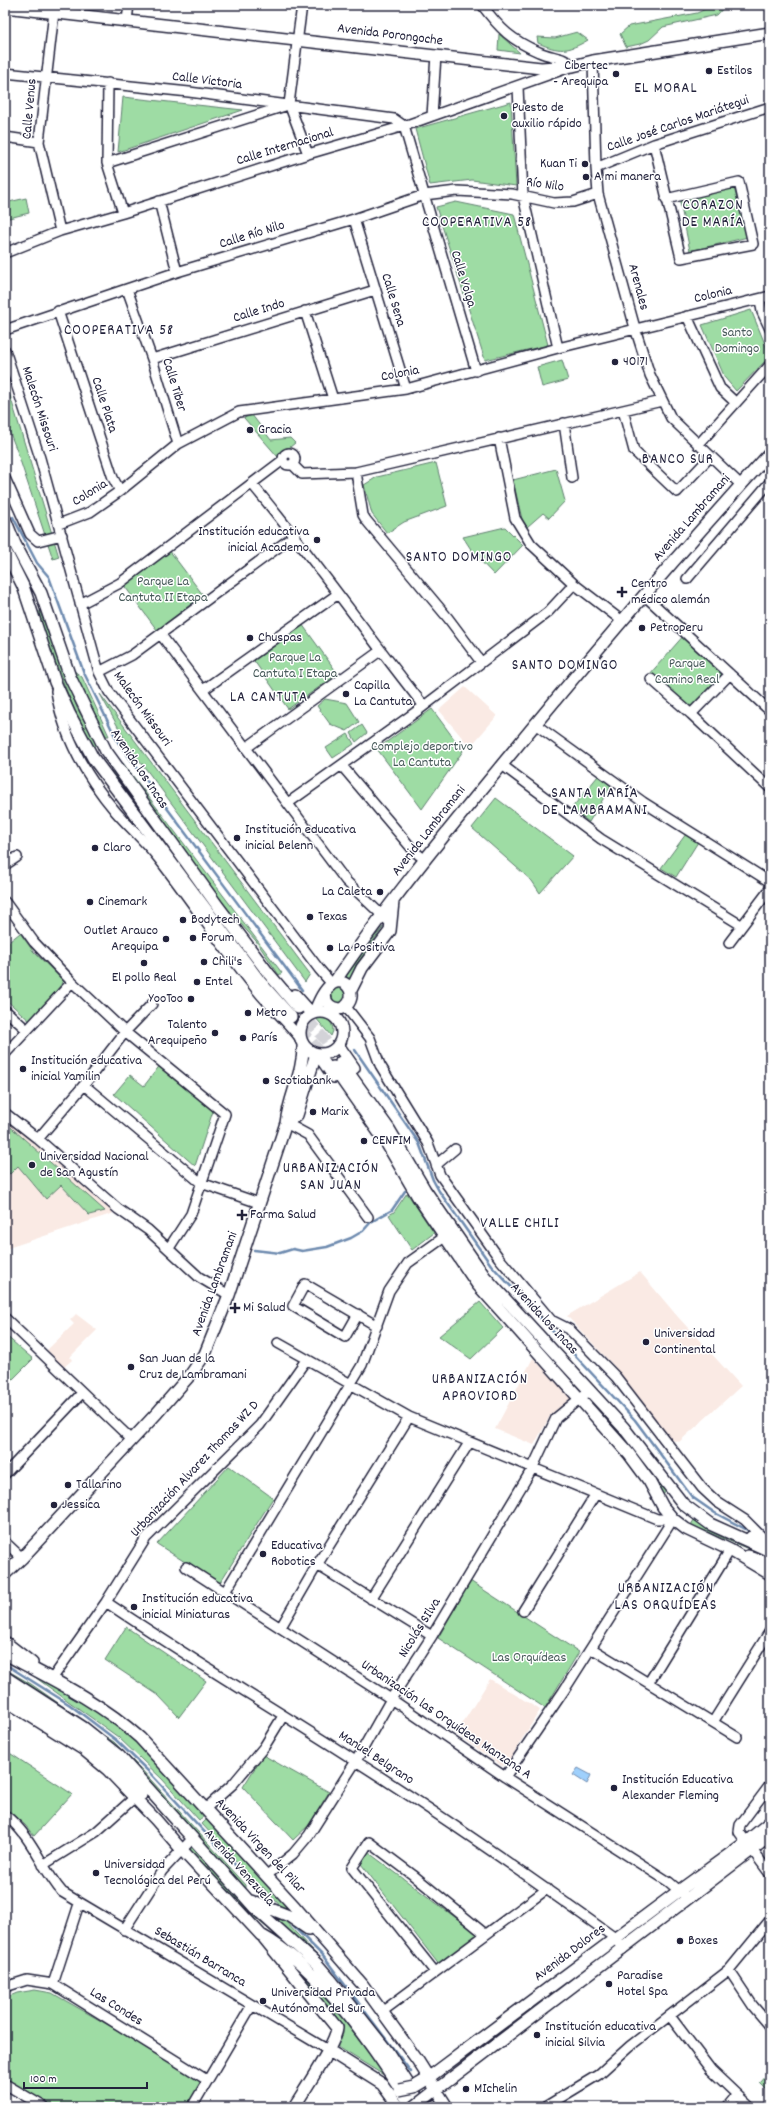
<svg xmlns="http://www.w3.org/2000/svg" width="775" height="2112" font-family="Dekko,sans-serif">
	<rect width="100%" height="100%" fill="#fff"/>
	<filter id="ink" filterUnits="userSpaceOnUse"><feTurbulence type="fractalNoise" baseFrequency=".025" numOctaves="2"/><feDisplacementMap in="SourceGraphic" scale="8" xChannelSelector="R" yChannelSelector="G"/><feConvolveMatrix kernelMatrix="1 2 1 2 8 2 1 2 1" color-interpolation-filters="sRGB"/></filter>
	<g filter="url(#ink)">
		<path fill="#faeae4" d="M 465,687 L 497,716 L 470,747 L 439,710 Z
			M 5,1118 L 114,1213 L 5,1249 Z
			M 640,1272 L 678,1317 L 741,1386 L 679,1442 L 672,1440 L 615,1367 L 567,1316 Z
			M 76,1314 L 97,1330 L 70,1357 L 72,1360 L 64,1367 L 47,1350 L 74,1324 L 70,1320 Z
			M 533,1358 L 571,1398 L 551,1414 L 534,1445 L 495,1429 Z
			M 490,1679 L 540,1710 L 507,1764 L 502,1766 L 456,1734 Z"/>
		<path fill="#9edca4" stroke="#607f70" d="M 714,5 L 726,5 L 717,15 L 663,27 L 649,40 L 640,44 L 626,47 L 620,34 L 629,26 L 697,13 Z
			M 577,32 L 588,40 C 568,52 559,52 538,43 L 537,37 L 555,38 Z
			M 499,34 L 520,53 L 498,50 Z
			M 123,97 L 243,110 L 118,152 Z
			M 511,102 L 516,186 L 472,180 L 430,185 L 415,129 Z
			M 732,181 L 748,237 L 690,251 L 678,193 Z
			M 26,198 L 29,213 L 5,219 L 5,203 Z
			M 456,202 L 514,214 L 548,345 L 485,360 L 436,207 Z
			M 751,310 L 770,356 L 736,391 L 725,378 L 702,325 Z
			M 562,360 L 568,380 L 542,387 L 537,367 Z
			M 5,379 L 59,557 L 53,559 L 17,451 L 6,423 Z
			M 252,415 L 271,440 L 290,438 L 295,443 L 278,457 L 244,418 Z
			M 436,463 L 447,506 L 404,522 L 387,533 L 372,514 L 364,485 L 377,477 Z
			M 556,469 L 565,501 L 549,518 L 543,513 L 527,527 L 522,519 L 513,480 Z
			M 505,527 L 523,545 L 494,575 L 474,554 L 463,537 Z
			M 169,550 L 203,595 L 157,630 L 123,584 Z
			M 37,611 L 40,612 L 77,708 L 97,744 L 93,747 C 69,703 54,658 37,611 Z
			M 302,624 L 338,674 L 288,709 L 252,658 Z
			M 685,634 L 725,671 L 688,709 L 649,675 Z
			M 73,670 L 82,677 L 109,736 L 106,736 Z
			M 100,694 L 310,974 L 305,982 L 128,745 Z
			M 325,699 L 347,703 L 359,722 L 347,731 L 330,724 L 317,706 Z
			M 432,709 L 463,751 L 422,809 L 377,749 Z
			M 362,725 L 367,733 L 356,742 L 351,733 Z
			M 348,734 L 354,744 L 333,758 L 326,748 Z
			M 123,763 L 282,973 L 279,975 L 256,941 L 231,913 L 119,766 Z
			M 112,772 L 152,821 L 188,872 L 110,773 Z
			M 598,776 L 611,786 L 589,822 L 571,809 Z
			M 496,798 L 573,856 L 540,893 L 532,881 L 472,828 Z
			M 686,834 L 698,842 L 676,877 L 661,868 Z
			M 384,926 L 356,965 L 349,985 L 339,977 Z
			M 20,933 L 33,951 L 64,981 L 31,1022 L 5,999 L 5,945 Z
			M330 995a8 8 0 1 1 16 0a8 8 0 1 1-16 0Z
			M 315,1017 C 325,1017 333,1020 333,1031 L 331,1036 Z
			M 161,1064 L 214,1108 L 195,1166 L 114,1094 L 130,1075 L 144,1086 Z
			M 5,1122 L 105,1211 L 89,1215 L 61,1185 L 46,1199 L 18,1166 L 10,1174 L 5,1170 Z
			M 407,1193 L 434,1233 L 412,1250 L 389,1215 L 394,1212 Z
			M 480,1302 L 503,1328 L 471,1359 L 439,1336 Z
			M 5,1335 L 33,1359 L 5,1387 Z
			M 591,1398 L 634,1447 L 666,1491 L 663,1495 L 632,1451 L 589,1401 Z
			M 229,1466 L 273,1498 L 219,1584 L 157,1544 Z
			M 694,1520 L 770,1556 L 770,1558 L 691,1525 Z
			M 470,1581 L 579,1652 L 545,1708 L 438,1638 Z
			M 126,1627 L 206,1681 L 179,1717 L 158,1695 L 105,1660 Z
			M 5,1669 L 31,1684 L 81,1719 L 5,1671 Z
			M 32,1675 L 105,1716 L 124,1730 L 204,1816 L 199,1820 L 162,1779 L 118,1737 Z
			M 103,1735 L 114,1742 L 141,1769 L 246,1885 L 246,1890 L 133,1764 Z
			M 5,1750 L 72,1794 L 34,1836 L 25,1825 L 5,1808 Z
			M 263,1755 L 329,1792 L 309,1825 L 293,1840 L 243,1787 Z
			M 207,1819 L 289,1908 L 288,1911 L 284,1910 L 263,1887 L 261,1888 L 202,1824 Z
			M 191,1845 L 274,1934 L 245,1909 L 188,1848 Z
			M 365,1850 L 479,1935 L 440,1966 L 358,1860 Z
			M 275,1917 L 284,1920 L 325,1964 L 274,1918 Z
			M 611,1949 L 614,1955 L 469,2063 L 465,2059 Z
			M 304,1973 L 345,2022 L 385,2075 L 382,2074 L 335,2045 L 343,2034 L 343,2025 L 302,1975 Z
			M 35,1990 L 52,1993 L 203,2079 L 186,2107 L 53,2107 L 17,2087 L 5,2078 L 5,1998 L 17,1993 Z
			M 770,2072 L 770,2093 L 760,2083 Z"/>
		<path fill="#9fd0fc" stroke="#6d8aaf" d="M 578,1768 L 591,1775 L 587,1784 L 573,1775 Z"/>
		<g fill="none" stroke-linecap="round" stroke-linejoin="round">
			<path stroke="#6d8aaf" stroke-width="2.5" d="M 13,517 L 37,563 L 49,577 L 84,673 L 118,742 L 302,990
				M 355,1050 L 419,1143 L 433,1180 L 439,1191 L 491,1265 L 635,1420 L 692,1497 L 715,1513 L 753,1533
				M 254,1250 L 280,1253 L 293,1249 L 302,1251 L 327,1247 L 351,1238 L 363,1231 L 371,1222 L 392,1210 L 405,1191
				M 5,1664 L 70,1705 L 116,1740 L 148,1771 L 263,1895
				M 291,1924 L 323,1956 L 411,2072"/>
			<path stroke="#d3d3d8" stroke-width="11" stroke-dasharray="11 5.5" stroke-linecap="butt" d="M 298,1008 L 326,1041 L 341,1062
				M 291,1017 L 326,1059"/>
			<g stroke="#22223b" stroke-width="12">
				<path id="minor" d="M 302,5 L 289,104 L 308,154
					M 54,12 L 39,142 L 60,231
					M 127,20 L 129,5
					M 593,61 L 596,168 L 598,194 L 635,328 L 650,375 L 671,418 L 741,485
					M 5,73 L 189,92 L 394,119 L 404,126 L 476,371
					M 108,83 L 107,163 L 123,213
					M 518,87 L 523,196 L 558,348
					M 432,116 L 436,55
					M 5,137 L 39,142
					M 654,144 L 681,258 L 753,244 L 739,182 L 666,199
					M 107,163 L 285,106
					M 596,168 L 654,144 L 770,107
					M 159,201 L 177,272
					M 354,219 L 406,389
					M 5,253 L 60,231 L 123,213 L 308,154 L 404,126 L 573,66 C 563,56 552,58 539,52 C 511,40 500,29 482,5
					M 127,289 L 152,359 L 178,444
					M 760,299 L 762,312 L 770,329
					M 58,311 L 113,478 L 120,491
					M 305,311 L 333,399
					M 687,316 L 720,388 L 736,403
					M 5,330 L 177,272 L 354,219 L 424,195 L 457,191 L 512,194 L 554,203 L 573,202 L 598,194
					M 5,350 L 40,458 L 99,672 L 109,692 L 319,969 L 332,984
					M 152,359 L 375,290
					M 623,410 L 634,451 L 677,492 L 710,457
					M 564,423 L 572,478
					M 499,438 L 515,518 L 531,544 L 574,584 L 621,620
					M 698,445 L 770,365
					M283 459a6 6 0 1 1 12 0a6 6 0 1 1-12 0Z
					M 292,464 L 302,474 L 356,472 L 662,401
					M 356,472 L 363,515 L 366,520 L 448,618 L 481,662
					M 5,478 L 30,534 L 38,541 L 62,535
					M 252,484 C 312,556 366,633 424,706
					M 59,524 L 90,512 L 120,491 L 178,444 L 239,412 L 406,389 L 558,348 L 770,296
					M 687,579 L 770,482
					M 644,595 L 770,711
					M 80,604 L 120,583 L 283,460
					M 161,635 L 346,881 L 387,920
					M 99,672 L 132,655 L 295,535
					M 651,679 L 691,714 L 770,788
					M 203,690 L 338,594
					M 56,691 C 63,736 87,778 116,812 C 130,828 146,842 159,859 C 194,904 225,952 261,995 C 274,1010 288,1023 300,1038
					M 691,714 L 730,674
					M 535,724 L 643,802 L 770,882
					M 246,748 L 380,651
					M 502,765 L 601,839 L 741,925
					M 342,766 L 414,851 L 424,859
					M 288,803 L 420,709 L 548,612 L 574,584
					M 5,865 L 17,857
					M 5,902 L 34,942 L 72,982 L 125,1032 L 225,1114 L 191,1214 L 169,1248
					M 729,943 L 770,889
					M 346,1007 L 370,1038 L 380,1065 L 428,1143 L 440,1175 L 499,1258 L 551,1320 L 569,1329 L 616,1377 L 702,1488 L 717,1502 L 745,1520 L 766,1541
					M 5,1010 L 27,1030
					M 5,1054 L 72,982
					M 84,1085 L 201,1183 L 259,1203
					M 5,1113 L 38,1139 L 118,1209 L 148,1230 L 199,1277 L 229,1295
					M 286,1123 L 308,1135 L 368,1217
					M 38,1139 L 84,1085 L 125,1032 L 152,1004
					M 436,1165 L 455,1149
					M 358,1314 L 345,1337 L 293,1306 L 305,1284 L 377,1326
					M 5,1318 L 131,1439
					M 278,1343 L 409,1417 L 657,1519 L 673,1519
					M 5,1474 L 82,1393
					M 5,1542 L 22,1558
					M 317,1565 L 432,1636
					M 186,1567 L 391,1699 L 505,1777 L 669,1882 L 683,1894
					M 225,1592 L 362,1365 L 389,1291 L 408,1263 L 450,1233
					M 371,1599 L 469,1443
					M 106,1602 C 187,1657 272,1707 354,1760 C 443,1816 530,1877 615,1938 L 623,1949
					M 523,1611 L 595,1495
					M 281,1627 L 317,1565 L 409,1417
					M 591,1648 L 737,1737
					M 52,1679 L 106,1602 L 146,1538 L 260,1425 L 306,1360
					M 649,1682 L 730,1550
					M 713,1722 L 770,1631
					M 505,1777 L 563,1692 L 673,1519
					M 770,1785 L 740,1825 L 739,1832 L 770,1874
					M 205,1809 L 233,1784 L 264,1747 L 283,1716
					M 5,1815 C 33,1837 40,1866 62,1892 L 328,2050
					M 43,1865 L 96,1832 L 134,1798
					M 266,1876 L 293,1854 L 309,1835 L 356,1761 L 391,1699 L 432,1636 L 532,1469 L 556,1418 L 590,1390
					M 124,1930 L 162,1871 L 192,1839
					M 729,1970 L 753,2006 L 770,2026
					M 435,1972 L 352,1868 L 369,1842 L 413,1875 L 485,1934
					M 53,1984 L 79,1904
					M 5,1987 L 27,1980 L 53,1984 L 207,2080
					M 383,2011 L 547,1889
					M 670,2016 L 711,2070 L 750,2107
					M 5,2084 L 44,2107
					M 192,2107 L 252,2005
					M 545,2107 L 598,2075 L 630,2046 L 729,1970 L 770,1920
					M 727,2107 L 737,2095"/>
			</g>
			<g stroke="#22223b" stroke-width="14">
				<path id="major" d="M 5,7 L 541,68 L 573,66 L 593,61 L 770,33
					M 5,519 L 15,544 L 41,593 L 70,677 L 106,751 L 217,905 L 269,974 L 298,1008
					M 5,550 L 23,586 L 55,682 L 69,713 L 93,758 L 261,983 L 291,1017
					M 334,983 C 386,905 446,833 505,761 C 591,656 679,553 770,453
					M 351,990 L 362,968 L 390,931 L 393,902
					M 295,995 L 312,1014
					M300 1033a21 21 0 1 1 42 0a21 21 0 1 1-42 0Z
					M 314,1013 C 318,1004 323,990 332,984 C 346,975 360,996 344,1008 C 332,1011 323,1003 326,991
					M 338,1045 L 354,1068
					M 318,1054 L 334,1077
					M 341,1062 L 389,1129 L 425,1190 L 485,1277 L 624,1428 L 683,1504 L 710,1524 L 770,1551
					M 333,1067 L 387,1144 L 418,1197 L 477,1284 L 629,1454 L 649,1481 L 663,1507 L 673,1519 L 686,1529 L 730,1550 L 770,1574
					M 286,1123 L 297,1115 L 316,1054
					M 751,1537 L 770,1542
					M 748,1556 L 770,1563
					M 5,1574 L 22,1558 L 157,1413 L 191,1374 L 205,1354 L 229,1295 L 286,1123 C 289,1096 304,1072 303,1044
					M 5,1642 L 32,1663
					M 5,1654 C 52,1679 100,1702 140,1738 L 295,1907 L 362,1984 L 418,2061 L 447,2107
					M 5,1677 L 84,1728 L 119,1756 L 255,1908 L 317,1964 L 330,1979 L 387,2051 L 423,2107
					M 5,1688 C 57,1722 101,1746 141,1795
					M 5,1700 L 83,1749 L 107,1769 L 156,1820 L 181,1849 L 261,1935 C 320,1967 376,2050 412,2107
					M 251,1901 L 289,1916 L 308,1929
					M 264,1938 L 337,2028 C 336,2043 304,2091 294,2107
					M 328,2050 L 382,2084 L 399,2107
					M 424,2081 L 680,1890 L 745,1843 L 770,1822
					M 432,2093 L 770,1836"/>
			</g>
			<use href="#minor" stroke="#fff" stroke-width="9"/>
			<use href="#major" stroke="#fff" stroke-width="11"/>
			<g stroke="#22223b" stroke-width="14" stroke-linecap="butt">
				<path id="major-bridge" d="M 399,2090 L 414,2087 L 424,2081
					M 414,2107 L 432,2093"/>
			</g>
			<use href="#major-bridge" stroke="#fff" stroke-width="11"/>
		</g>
	</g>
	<g fill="#22223b" stroke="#fff" stroke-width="1.5">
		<circle cx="709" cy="71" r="4"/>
		<circle cx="616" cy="74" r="4"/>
		<circle cx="504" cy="116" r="4"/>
		<circle cx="585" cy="164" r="4"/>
		<circle cx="586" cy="177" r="4"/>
		<circle cx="615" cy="362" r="4"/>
		<circle cx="250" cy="430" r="4"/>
		<circle cx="317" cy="540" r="4"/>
		<path d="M620 586h4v4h4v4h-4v4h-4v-4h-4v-4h4z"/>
		<circle cx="642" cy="628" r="4"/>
		<circle cx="250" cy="638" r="4"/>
		<circle cx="346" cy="694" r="4"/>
		<circle cx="237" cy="838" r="4"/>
		<circle cx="95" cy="848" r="4"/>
		<circle cx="380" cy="892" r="4"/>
		<circle cx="90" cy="902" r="4"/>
		<circle cx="310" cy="917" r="4"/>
		<circle cx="183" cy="920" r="4"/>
		<circle cx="193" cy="938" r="4"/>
		<circle cx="166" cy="939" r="4"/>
		<circle cx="330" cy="948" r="4"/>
		<circle cx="204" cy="962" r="4"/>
		<circle cx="144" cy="963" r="4"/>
		<circle cx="197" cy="982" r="4"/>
		<circle cx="191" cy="999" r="4"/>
		<circle cx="248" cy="1013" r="4"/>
		<circle cx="215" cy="1033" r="4"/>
		<circle cx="243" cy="1038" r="4"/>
		<circle cx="23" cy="1069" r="4"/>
		<circle cx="266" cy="1081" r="4"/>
		<circle cx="313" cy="1112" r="4"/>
		<circle cx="364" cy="1141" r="4"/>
		<circle cx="32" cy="1165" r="4"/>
		<path d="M240 1209h4v4h4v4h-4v4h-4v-4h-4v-4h4z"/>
		<path d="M233 1302h4v4h4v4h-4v4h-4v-4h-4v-4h4z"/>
		<circle cx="646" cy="1342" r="4"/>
		<circle cx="131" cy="1367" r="4"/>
		<circle cx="68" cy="1485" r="4"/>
		<circle cx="54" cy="1505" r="4"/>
		<circle cx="263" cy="1554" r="4"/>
		<circle cx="134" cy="1607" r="4"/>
		<circle cx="614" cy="1788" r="4"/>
		<circle cx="96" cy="1873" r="4"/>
		<circle cx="680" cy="1941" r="4"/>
		<circle cx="609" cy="1984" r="4"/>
		<circle cx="263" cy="2001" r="4"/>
		<circle cx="537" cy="2035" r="4"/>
		<circle cx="466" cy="2089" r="4"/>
	</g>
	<g text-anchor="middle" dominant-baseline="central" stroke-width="3" stroke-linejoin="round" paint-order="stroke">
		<g font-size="14" fill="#22223b" stroke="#fff">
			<text transform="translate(390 35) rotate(7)">Avenida Porongoche</text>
			<text transform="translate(207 81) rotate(7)">Calle Victoria</text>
			<text transform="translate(30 109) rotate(-85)">Calle Venus</text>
			<text transform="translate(678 124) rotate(-19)">Calle José Carlos Mariátegui</text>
			<text transform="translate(285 147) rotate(-17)">Calle Internacional</text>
			<text transform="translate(545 185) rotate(8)">Río Nilo</text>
			<text transform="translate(252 235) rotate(-17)">Calle Río Nilo</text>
			<text transform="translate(463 279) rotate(73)">Calle Volga</text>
			<text transform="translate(638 287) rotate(75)">Arenales</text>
			<text transform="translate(713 295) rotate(-13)">Colonia</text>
			<text transform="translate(393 300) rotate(73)">Calle Sena</text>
			<text transform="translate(259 311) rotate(-17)">Calle Indo</text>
			<text transform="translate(400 374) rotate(-11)">Colonia</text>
			<text transform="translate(174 385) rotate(73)">Calle Tiber</text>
			<text transform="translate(104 405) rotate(72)">Calle Plata</text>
			<text transform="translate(39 409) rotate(72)">Malecón Missouri</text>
			<text transform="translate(90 493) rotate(-32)">Colonia</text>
			<text transform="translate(692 518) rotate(-49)">Avenida Lambramani</text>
			<text transform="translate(142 709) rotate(54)">Malecón Missouri</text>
			<text transform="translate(139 769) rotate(56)">Avenida los Incas</text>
			<text transform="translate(429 831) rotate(-52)">Avenida Lambramani</text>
			<text transform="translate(215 1284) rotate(-70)">Avenida Lambramani</text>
			<text transform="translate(544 1319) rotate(47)">Avenida los Incas</text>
			<text transform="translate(195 1469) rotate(-47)">Urbanización Alvarez Thomas WZ D</text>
			<text transform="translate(420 1628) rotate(-58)">Nicolás SIlva</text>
			<text transform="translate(446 1720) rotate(34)">Urbanización las Orquídeas Manzana A</text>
			<text transform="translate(376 1758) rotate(33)">Manuel Belgrano</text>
			<text transform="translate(260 1846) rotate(47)">Avenida Virgen del Pilar</text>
			<text transform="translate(239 1868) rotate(48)">Avenida Venezuela</text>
			<text transform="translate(570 1953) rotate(-37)">Avenida Dolores</text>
			<text transform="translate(200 1957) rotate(31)">Sebastián Barranca</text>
			<text transform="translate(116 2007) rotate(32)">Las Condes</text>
		</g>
		<g font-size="14" fill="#22223b" stroke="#fff" text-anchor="start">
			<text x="608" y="66" text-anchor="end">Cibertec<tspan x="608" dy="16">- Arequipa</tspan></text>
			<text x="717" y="71">Estilos</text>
			<text x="512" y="108">Puesto de<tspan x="512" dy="16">auxilio rápido</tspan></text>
			<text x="577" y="164" text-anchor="end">Kuan Ti</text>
			<text x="594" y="177">A mi manera</text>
			<text x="623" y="362">40171</text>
			<text x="258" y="430">Gracia</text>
			<text x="309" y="532" text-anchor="end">Institución educativa<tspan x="309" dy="16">inicial Academo</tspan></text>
			<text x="631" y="584">Centro<tspan x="631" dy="16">médico alemán</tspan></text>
			<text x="650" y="628">Petroperu</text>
			<text x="258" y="638">Chuspas</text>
			<text x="354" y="686">Capilla<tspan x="354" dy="16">La Cantuta</tspan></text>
			<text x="245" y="830">Institución educativa<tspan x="245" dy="16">inicial Belenn</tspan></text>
			<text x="103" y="848">Claro</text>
			<text x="372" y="892" text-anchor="end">La Caleta</text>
			<text x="98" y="902">Cinemark</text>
			<text x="318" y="917">Texas</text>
			<text x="191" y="920">Bodytech</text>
			<text x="158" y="931" text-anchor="end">Outlet Arauco<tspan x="158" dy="16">Arequipa</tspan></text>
			<text x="201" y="938">Forum</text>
			<text x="338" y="948">La Positiva</text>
			<text x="212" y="962">Chili's</text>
			<text x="144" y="978" text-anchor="middle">El pollo Real</text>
			<text x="205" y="982">Entel</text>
			<text x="183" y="999" text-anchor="end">YooToo</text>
			<text x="256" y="1013">Metro</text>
			<text x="207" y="1025" text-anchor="end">Talento<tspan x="207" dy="16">Arequipeño</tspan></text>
			<text x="251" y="1038">París</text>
			<text x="31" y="1061">Institución educativa<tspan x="31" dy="16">inicial Yamilin</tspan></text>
			<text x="274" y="1081">Scotiabank</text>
			<text x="321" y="1112">Marix</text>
			<text x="372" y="1141">CENFIM</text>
			<text x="40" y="1157">Universidad Nacional<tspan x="40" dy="16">de San Agustín</tspan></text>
			<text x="250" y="1215">Farma Salud</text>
			<text x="243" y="1308">Mi Salud</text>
			<text x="654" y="1334">Universidad<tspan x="654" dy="16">Continental</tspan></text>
			<text x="139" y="1359">San Juan de la<tspan x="139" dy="16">Cruz de Lambramani</tspan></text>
			<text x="76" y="1485">Tallarino</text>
			<text x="62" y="1505">Jessica</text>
			<text x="271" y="1546">Educativa<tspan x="271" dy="16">Robotics</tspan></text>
			<text x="142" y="1599">Institución educativa<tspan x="142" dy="16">inicial Miniaturas</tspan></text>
			<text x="622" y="1780">Institución Educativa<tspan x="622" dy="16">Alexander Fleming</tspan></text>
			<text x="104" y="1865">Universidad<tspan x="104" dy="16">Tecnológica del Perú</tspan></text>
			<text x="688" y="1941">Boxes</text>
			<text x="617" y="1976">Paradise<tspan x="617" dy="16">Hotel Spa</tspan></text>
			<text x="271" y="1993">Universidad Privada<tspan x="271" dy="16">Autónoma del Sur</tspan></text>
			<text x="545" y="2027">Institución educativa<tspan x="545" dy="16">inicial Silvia</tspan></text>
			<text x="474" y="2089">MIchelin</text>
		</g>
		<g font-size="14" fill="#475a5a" stroke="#fff">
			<text x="737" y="333">Santo<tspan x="737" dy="16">Domingo</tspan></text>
			<text x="163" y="582">Parque La<tspan x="163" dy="16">Cantuta II Etapa</tspan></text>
			<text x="295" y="658">Parque La<tspan x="295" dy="16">Cantuta I Etapa</tspan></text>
			<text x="687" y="664">Parque<tspan x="687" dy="16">Camino Real</tspan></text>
			<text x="422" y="747">Complejo deportivo<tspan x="422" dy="16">La Cantuta</tspan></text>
			<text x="529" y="1658">Las Orquídeas</text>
		</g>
		<g font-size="15" letter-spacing="1" fill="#22223b" stroke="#fff">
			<text x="666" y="89">EL MORAL</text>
			<text x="713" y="206">CORAZON<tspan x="713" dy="17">DE MARÍA</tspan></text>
			<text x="477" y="223">COOPERATIVA 58</text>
			<text x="119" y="331">COOPERATIVA 58</text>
			<text x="678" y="460">BANCO SUR</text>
			<text x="459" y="558">SANTO DOMINGO</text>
			<text x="565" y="666">SANTO DOMINGO</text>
			<text x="269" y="698">LA CANTUTA</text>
			<text x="595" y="794">SANTA MARÍA<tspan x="595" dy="17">DE LAMBRAMANI</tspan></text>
			<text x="331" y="1169">URBANIZACIÓN<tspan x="331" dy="17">SAN JUAN</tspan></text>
			<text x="520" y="1224">VALLE CHILI</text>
			<text x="480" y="1380">URBANIZACIÓN<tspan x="480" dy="17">APROVIORD</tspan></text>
			<text x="666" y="1589">URBANIZACIÓN<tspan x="666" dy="17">LAS ORQUÍDEAS</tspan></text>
		</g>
	</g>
	<rect width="775" height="2112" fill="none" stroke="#fff" stroke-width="20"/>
	<rect x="10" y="10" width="755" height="2092" fill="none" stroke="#22223b" stroke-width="1.5" filter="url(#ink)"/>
	<path d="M24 2082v6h123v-6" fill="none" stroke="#22223b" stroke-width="2"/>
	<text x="30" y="2082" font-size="12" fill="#22223b" stroke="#ffffff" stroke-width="3" paint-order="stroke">100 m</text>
</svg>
